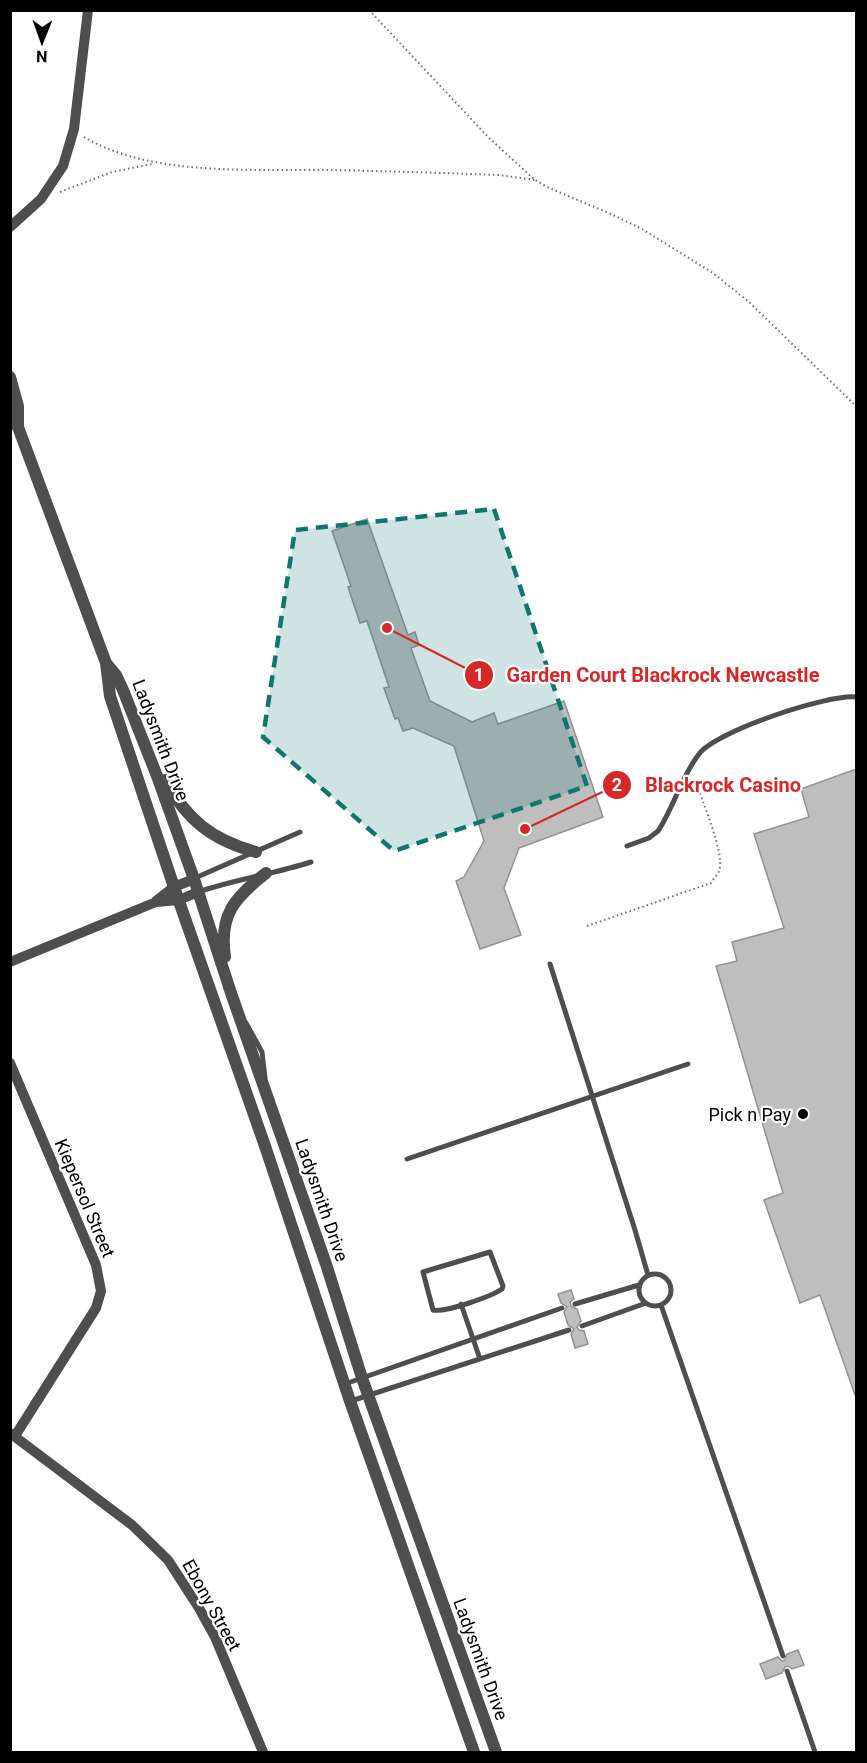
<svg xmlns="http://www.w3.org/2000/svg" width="867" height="1763" font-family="Roboto,sans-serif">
	<rect width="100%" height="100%" fill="#fff"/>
	<path fill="#bebebe" stroke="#929292" stroke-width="1.5" d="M 367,519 L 408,635 L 415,632 L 419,645 L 411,648 L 430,701 L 472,722 L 494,713 L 498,724 L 564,701 L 603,817 L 519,848 L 504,888 L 521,935 L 480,949 L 456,881 L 464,877 L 484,841 L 454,746 L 413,728 L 403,731 L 398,718 L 395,719 L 384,688 L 389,687 L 367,621 L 360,623 L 348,587 L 351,586 L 332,531 Z
		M 856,769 L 856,1395 L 855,1395 L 820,1295 L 800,1303 L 764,1200 L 783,1193 L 716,966 L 737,961 L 732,942 L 784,928 L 754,834 L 809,817 L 801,789 Z
		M 571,1290 L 574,1299 L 570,1302 L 571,1306 L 577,1309 L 581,1321 L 577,1327 L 579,1330 L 584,1331 L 588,1344 L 575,1348 L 571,1334 L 574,1329 L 568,1325 L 564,1312 L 567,1307 L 561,1303 L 558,1294 Z
		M 798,1650 L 804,1665 L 792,1669 L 788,1666 L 785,1667 L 782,1673 L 766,1679 L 760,1664 L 778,1657 L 782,1661 L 785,1660 L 787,1654 Z"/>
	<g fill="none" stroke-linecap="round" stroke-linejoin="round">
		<path stroke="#707070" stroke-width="2" stroke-dasharray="1.5 3" stroke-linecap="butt" d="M 369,10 L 488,137 L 535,180 L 547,187 L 611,214 L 642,229 L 713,273 L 749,302 L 856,406
			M 84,137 C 151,177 255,169 330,170 C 387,171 443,173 499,175 L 535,180
			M 60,192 L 112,172 L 152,164
			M 587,926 L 711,883 C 713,879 718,875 719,871 C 726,855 701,799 695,779"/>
		<path stroke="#4e4e4e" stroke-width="5" d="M 627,846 L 649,838 L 658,831 C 674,807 681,777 699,754 C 716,731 828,694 856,697
			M 195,878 L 300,832
			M 198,892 C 236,879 274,874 311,862
			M 550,964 L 635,1230 L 648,1275
			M 246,1023 L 262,1052 L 265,1078
			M 407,1159 L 688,1064
			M 490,1252 L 503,1286 L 502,1289 C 492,1296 445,1313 433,1310 L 423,1272 Z
			M639 1290a16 16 0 1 1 32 0a16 16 0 1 1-32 0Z
			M 461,1304 L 480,1359
			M 575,1304 L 639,1285
			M 661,1305 L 783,1656
			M 582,1326 L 646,1303
			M 345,1384 L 562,1308
			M 351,1401 L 569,1330
			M 787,1671 L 815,1752"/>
		<path stroke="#4e4e4e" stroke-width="10" d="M 10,227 L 41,199 L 63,166 L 74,129 L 88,10
			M 156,901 L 174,887 L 194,879
			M 10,962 L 156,902 L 179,900 L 198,892
			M 10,1063 L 96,1265 L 101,1291 L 96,1308 L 15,1436
			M 10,1433 L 132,1525 L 168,1560 L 199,1608 L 215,1637 L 263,1752"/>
		<path stroke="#4e4e4e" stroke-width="12" d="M 10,377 L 18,406 L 18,425
			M 10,415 L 18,427 L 106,663 L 110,696 L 174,887 L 265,1146 L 350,1401 L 474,1752
			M 106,663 L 116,675 L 123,690 L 157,776 L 194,879 L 231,993 L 326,1264 L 362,1378 L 496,1752
			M 165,780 C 187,820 212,840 256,852
			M 225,957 C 219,915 234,898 266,873"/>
	</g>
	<path fill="#0f766e" fill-opacity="0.2" stroke="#0f766e" stroke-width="4.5" stroke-dasharray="12 8" stroke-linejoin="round" d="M 494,509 L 587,786 L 394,851 L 263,737 L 295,530 Z"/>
	<circle fill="#000" stroke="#fff" stroke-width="2" cx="803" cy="1114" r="6"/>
	<g text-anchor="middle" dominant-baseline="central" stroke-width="4.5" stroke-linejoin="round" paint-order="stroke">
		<g font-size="18" fill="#000" stroke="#fff">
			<text transform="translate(161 740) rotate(69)">Ladysmith Drive</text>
			<text transform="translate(85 1198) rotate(67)">Kiepersol Street</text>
			<text transform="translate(322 1200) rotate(71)">Ladysmith Drive</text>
			<text transform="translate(212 1605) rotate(61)">Ebony Street</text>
			<text transform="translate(481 1659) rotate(70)">Ladysmith Drive</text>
		</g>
		<g font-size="18" fill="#000" stroke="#fff" text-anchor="end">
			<text x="791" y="1114">Pick n Pay</text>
		</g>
	</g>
	<path fill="none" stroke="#d62828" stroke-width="2" d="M387 628L479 675M525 829L617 785"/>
	<g fill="#d62828" stroke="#fff" stroke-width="2">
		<circle cx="387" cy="628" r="6"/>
		<circle cx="525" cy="829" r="6"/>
		<circle cx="479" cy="675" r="15"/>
		<circle cx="617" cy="785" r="15"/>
	</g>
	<g font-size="18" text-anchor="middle" font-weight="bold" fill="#fff">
		<text x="479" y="681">1</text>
		<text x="617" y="791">2</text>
	</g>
	<g font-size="20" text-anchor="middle" font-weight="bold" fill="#d62828" stroke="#fff" stroke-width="4.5" stroke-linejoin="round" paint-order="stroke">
		<text x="663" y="682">Garden Court Blackrock Newcastle</text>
		<text x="723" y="792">Blackrock Casino</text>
	</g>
	<rect width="867" height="1763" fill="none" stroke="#000000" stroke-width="24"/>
	<g transform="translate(42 42) rotate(181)" stroke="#ffffff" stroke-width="4.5" paint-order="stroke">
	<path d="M0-4.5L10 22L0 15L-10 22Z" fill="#000000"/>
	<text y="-9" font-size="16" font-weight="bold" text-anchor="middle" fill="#000000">N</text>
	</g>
</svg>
